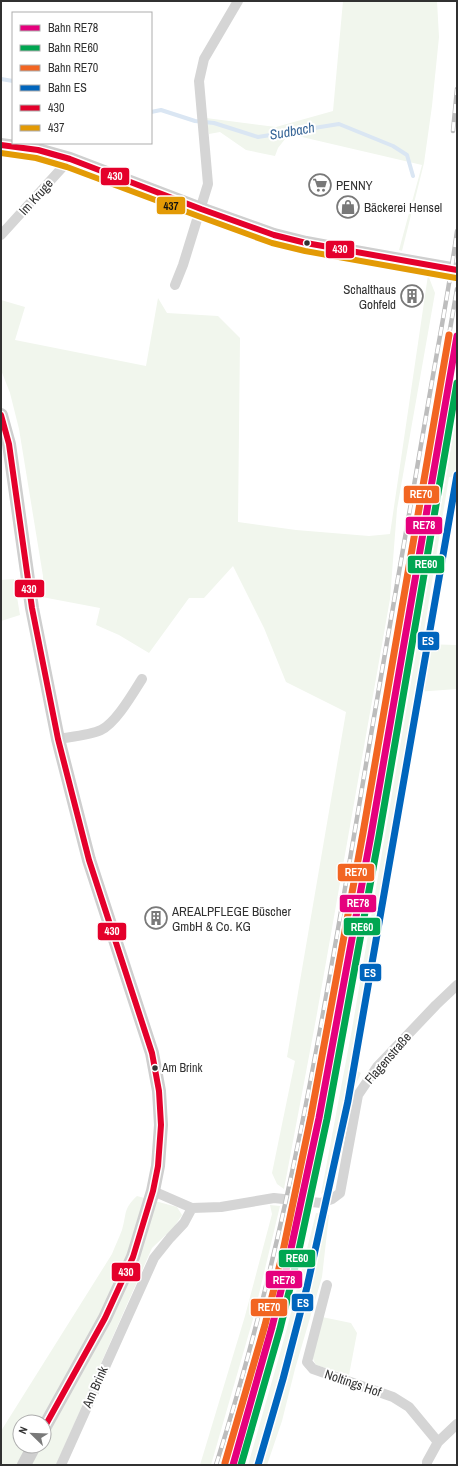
<svg xmlns="http://www.w3.org/2000/svg" width="458" height="1466" font-family="'Archivo Narrow',sans-serif">
	<rect width="100%" height="100%" fill="#fff"/>
	<path fill="#f1f6ed" fill-rule="evenodd" d="M 343,1 L 437,1 L 439,37 L 432,106 L 424,163 L 402,251 L 399,250 L 422,165 L 289,134 L 278,148 L 275,156 L 246,150 L 220,132 L 209,134 L 206,118 L 276,127 L 333,111 Z
		M 428,275 L 435,293 L 397,509 L 390,599 L 316,1019 L 284,1189 L 277,1184 L 272,1173 L 295,1061 L 287,1057 L 346,712 L 286,682 L 264,628 L 233,566 L 204,598 L 189,598 L 149,653 L 119,635 L 96,625 L 100,608 L 42,597 L 43,576 L 19,429 L 10,393 L 1,370 L 1,300 L 25,307 L 15,340 L 146,366 L 158,298 L 167,313 L 218,316 L 240,338 L 238,522 L 296,530 L 369,536 L 390,534 Z
		M 457,412 L 457,478 L 449,477 L 422,644 L 457,645 L 457,689 L 416,692 L 414,713 L 354,1069 L 361,1073 L 347,1104 L 330,1189 L 321,1194 L 352,1029 Z
		M 14,579 L 20,615 L 1,621 L 1,580 Z
		M 137,1196 L 177,1207 L 182,1215 L 174,1227 L 152,1248 L 56,1465 L 1,1465 L 1,1431 L 112,1254 C 115,1246 119,1238 122,1230 C 127,1213 123,1209 137,1196 ZM 20,1422 L 44,1422 L 44,1446 L 20,1446 Z
		M 270,1205 L 280,1206 L 253,1319 L 211,1465 L 200,1465 L 245,1316 L 272,1214 Z
		M 316,1213 L 329,1215 L 322,1277 L 295,1369 L 282,1421 L 267,1465 L 248,1465 L 286,1332 Z
		M 322,1317 L 351,1323 L 357,1333 L 349,1375 L 316,1365 L 312,1357 Z"/>
	<g fill="none" stroke-linecap="round" stroke-linejoin="round">
		<path stroke="#dae6f3" stroke-width="4" d="M 1,79 L 13,81
			M 151,112 L 161,110 L 195,121 L 214,123 L 258,137 L 339,124 L 393,146 L 407,155 L 413,176"/>
		<path stroke="#d5d5d5" stroke-width="10" d="M 1,235 L 70,159
			M 175,285 L 183,265 L 208,184 L 199,81 L 204,59 L 238,1
			M 58,739 C 69,737 91,735 101,730 C 116,723 133,693 142,679
			M 153,1191 L 192,1208 L 221,1207 L 274,1198 L 321,1203 L 332,1199 L 340,1193 L 358,1095 L 377,1067 L 436,1005 L 457,985
			M 327,1285 L 307,1362 L 313,1369 L 393,1397 L 409,1407 L 438,1442
			M 61,1465 L 154,1258 L 170,1238 L 184,1223 L 192,1208
			M 427,1465 L 427,1462 L 438,1442 L 457,1424"/>
		<path stroke="#cfcfcf" stroke-width="14" d="M 1,145 L 38,150 L 70,159 L 201,209 L 274,235 L 306,243 L 355,252 L 457,270
			M 1,415 L 9,444 L 32,608 L 58,739 L 89,860 L 152,1053 L 159,1091 L 161,1125 L 158,1166 L 153,1191 L 133,1257 L 105,1318 L 44,1428
			M 24,1465 L 34,1446"/>
		<g stroke="#bdbdbd" stroke-width="4.5">
			<path id="rail" d="M 453,131 L 457,89
				M 216,1465 C 292,1226 330,977 372,729 C 391,615 412,501 431,387 C 440,335 450,283 457,231
				M 224,1465 C 262,1343 291,1220 317,1095 L 457,289"/>
		</g>
		<use href="#rail" stroke="#fff" stroke-width="3" stroke-dasharray="9" stroke-linecap="butt"/>
		<g stroke="#fff" stroke-width="9">
			<path id="bus-1" d="M 1,145 L 38,150 L 70,159 L 201,209 L 274,235 L 306,243 L 457,270
				M 1,415 L 9,444 L 32,608 L 58,739 L 89,860 L 152,1053 L 159,1091 L 161,1125 L 158,1166 L 153,1191 L 133,1257 L 105,1318 L 44,1428"/>
		</g>
		<g stroke="#fff" stroke-width="9">
			<path id="bus-2" d="M 1,153 L 36,158 L 67,167 L 198,216 L 272,243 L 305,251 L 456,278"/>
		</g>
		<use href="#bus-1" stroke="#e4002b" stroke-width="6"/>
		<use href="#bus-2" stroke="#e39a05" stroke-width="6"/>
		<g stroke="#fff" stroke-width="10">
			<path id="rail-1" d="M 233,1465 L 272,1327 L 289,1258 L 319,1118 L 371,835 L 457,336"/>
		</g>
		<g stroke="#fff" stroke-width="10">
			<path id="rail-2" d="M 241,1465 L 280,1329 L 297,1259 L 327,1119 L 379,836 L 457,383"/>
		</g>
		<g stroke="#fff" stroke-width="10">
			<path id="rail-3" d="M 225,1463 L 265,1325 L 282,1256 L 311,1116 L 363,833 L 449,335"/>
		</g>
		<g stroke="#fff" stroke-width="10">
			<path id="rail-4" d="M 258,1465 L 283,1379 L 307,1287 L 348,1101 L 457,475"/>
		</g>
		<use href="#rail-1" stroke="#e5007d" stroke-width="7"/>
		<use href="#rail-2" stroke="#00a651" stroke-width="7"/>
		<use href="#rail-3" stroke="#f26522" stroke-width="7"/>
		<use href="#rail-4" stroke="#0065bd" stroke-width="7"/>
	</g>
	<defs>
		<g id="supermarket-ring" transform="scale(1.15)"><circle r="9.5" fill="#fff" stroke="#797979" stroke-width="1.5"/><path d="M-6-5.5h2.5l.6 2H6L4.5 2H-2.5L-4.4-4H-6ZM-1.5 3.2a1.3 1.3 0 1 0 .1 0ZM3 3.2a1.3 1.3 0 1 0 .1 0Z" fill="#797979"/></g>
		<g id="shop-ring" transform="scale(1.15)"><circle r="9.5" fill="#fff" stroke="#797979" stroke-width="1.5"/><path d="M-5-2.5h2.3a2.7 3.5 0 0 1 5.4 0H5L5.5 6h-11ZM-1.5-2.5h3a1.5 2.3 0 0 0-3 0Z" fill="#797979"/></g>
		<g id="building-ring" transform="scale(1.15)"><circle r="9.5" fill="#fff" stroke="#797979" stroke-width="1.5"/><path d="M-4-6H4V6H1V3H-1V6H-4ZM-2.5-4.3h1.7v1.8h-1.7ZM.8-4.3h1.7v1.8H.8ZM-2.5-1h1.7V.8h-1.7ZM.8-1h1.7V.8H.8Z" fill="#797979"/></g>
	</defs>
	<g fill-rule="evenodd">
		<use href="#supermarket-ring" x="320" y="185"/>
		<use href="#shop-ring" x="348" y="207"/>
		<use href="#building-ring" x="412" y="296"/>
		<use href="#building-ring" x="156" y="918"/>
	</g>
	<g fill="#313131" stroke="#fff" stroke-width="1.5">
		<circle cx="307" cy="243" r="3.5"/>
		<circle cx="155" cy="1068" r="3.5"/>
	</g>
	<g text-anchor="middle" dominant-baseline="central" stroke-width="4" stroke-linejoin="round" paint-order="stroke">
		<g font-size="12" fill="#313131" stroke="#fff" text-anchor="start">
			<text x="162" y="1068">Am Brink</text>
		</g>
		<g font-size="13" fill="#313131" stroke="#fff" text-anchor="start">
			<text x="336" y="185">PENNY</text>
			<text x="364" y="207">Bäckerei Hensel</text>
			<text x="396" y="289" text-anchor="end">Schalthaus<tspan x="396" dy="15">Gohfeld</tspan></text>
			<text x="172" y="911">AREALPFLEGE Büscher<tspan x="172" dy="15">GmbH &amp; Co. KG</tspan></text>
		</g>
		<g font-size="13" fill="#313131" stroke="#fff">
			<text transform="translate(36 197) rotate(-48)">Im Kruge</text>
			<text transform="translate(388 1058) rotate(-49)">Flagenstraße</text>
			<text transform="translate(353 1383) rotate(19)">Noltings Hof</text>
			<text transform="translate(95 1387) rotate(-66)">Am Brink</text>
		</g>
		<g font-size="14" font-style="italic" fill="#396798" stroke="#fff">
			<text transform="translate(292 131) rotate(-10)">Sudbach</text>
		</g>
	</g>
	<g stroke="#fff" stroke-width="1.5">
		<rect x="100" y="167" width="30" height="19" rx="4" fill="#e4002b"/>
		<rect x="156" y="196" width="30" height="19" rx="4" fill="#e39a05"/>
		<rect x="325" y="240" width="30" height="19" rx="4" fill="#e4002b"/>
		<rect x="403" y="485" width="37" height="19" rx="4" fill="#f26522"/>
		<rect x="405" y="516" width="38" height="19" rx="4" fill="#e5007d"/>
		<rect x="407" y="555" width="38" height="19" rx="4" fill="#00a651"/>
		<rect x="14" y="579" width="31" height="19" rx="4" fill="#e4002b"/>
		<rect x="417" y="631" width="23" height="20" rx="4" fill="#0065bd"/>
		<rect x="337" y="863" width="38" height="19" rx="4" fill="#f26522"/>
		<rect x="339" y="894" width="38" height="19" rx="4" fill="#e5007d"/>
		<rect x="343" y="917" width="38" height="19" rx="4" fill="#00a651"/>
		<rect x="97" y="922" width="30" height="19" rx="4" fill="#e4002b"/>
		<rect x="359" y="963" width="23" height="19" rx="4" fill="#0065bd"/>
		<rect x="278" y="1249" width="38" height="19" rx="4" fill="#00a651"/>
		<rect x="111" y="1262" width="30" height="20" rx="4" fill="#e4002b"/>
		<rect x="265" y="1270" width="38" height="19" rx="4" fill="#e5007d"/>
		<rect x="291" y="1293" width="23" height="19" rx="4" fill="#0065bd"/>
		<rect x="250" y="1298" width="38" height="19" rx="4" fill="#f26522"/>
	</g>
	<g font-size="11" text-anchor="middle" font-weight="bold" fill="#fff">
		<text x="115" y="180">430</text>
		<text x="340" y="253">430</text>
		<text x="421" y="498">RE70</text>
		<text x="424" y="529">RE78</text>
		<text x="426" y="568">RE60</text>
		<text x="29" y="593">430</text>
		<text x="428" y="645">ES</text>
		<text x="356" y="876">RE70</text>
		<text x="358" y="907">RE78</text>
		<text x="362" y="931">RE60</text>
		<text x="112" y="935">430</text>
		<text x="370" y="977">ES</text>
		<text x="297" y="1262">RE60</text>
		<text x="126" y="1276">430</text>
		<text x="284" y="1284">RE78</text>
		<text x="303" y="1307">ES</text>
		<text x="269" y="1311">RE70</text>
	</g>
	<g font-size="11" text-anchor="middle" font-weight="bold" fill="#111">
		<text x="171" y="210">437</text>
	</g>
	<rect width="458" height="1466" fill="none" stroke="#313131" stroke-width="4"/>
	<rect x="12" y="12" width="140" height="132" fill="#ffffff" stroke="#adadad"/>
	<rect x="20" y="25" width="20" height="6" fill="#e5007d" stroke="#adadad"/>
	<text x="48" y="32" font-size="12" fill="#313131">Bahn RE78</text>
	<rect x="20" y="45" width="20" height="6" fill="#00a651" stroke="#adadad"/>
	<text x="48" y="52" font-size="12" fill="#313131">Bahn RE60</text>
	<rect x="20" y="65" width="20" height="6" fill="#f26522" stroke="#adadad"/>
	<text x="48" y="72" font-size="12" fill="#313131">Bahn RE70</text>
	<rect x="20" y="85" width="20" height="6" fill="#0065bd" stroke="#adadad"/>
	<text x="48" y="92" font-size="12" fill="#313131">Bahn ES</text>
	<rect x="20" y="105" width="20" height="6" fill="#e4002b" stroke="#adadad"/>
	<text x="48" y="112" font-size="12" fill="#313131">430</text>
	<rect x="20" y="125" width="20" height="6" fill="#e39a05" stroke="#adadad"/>
	<text x="48" y="132" font-size="12" fill="#313131">437</text>
	<g transform="translate(32 1434) rotate(293)"><circle r="19" fill="#ffffff" stroke="#adadad"/>
	<path d="M0-3L7 15L0 10L-7 15Z" fill="#797979"/>
	<text y="-6" font-size="11" font-weight="bold" text-anchor="middle" fill="#313131">N</text>
	</g>
</svg>
